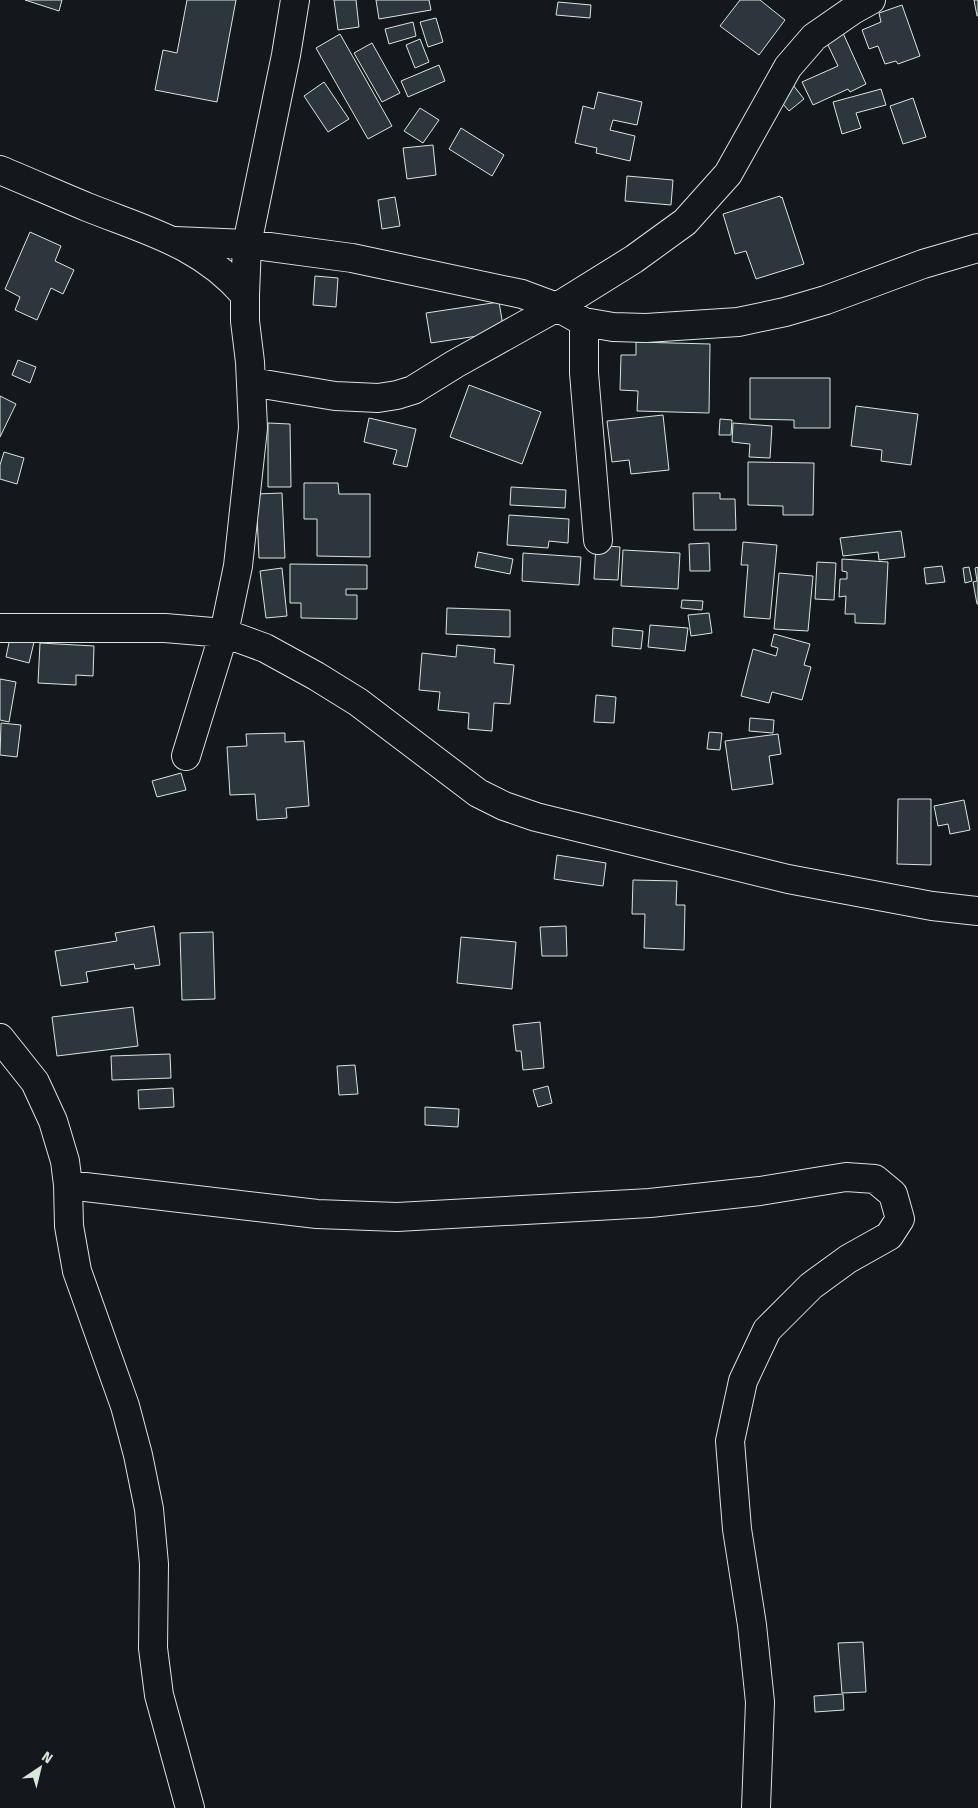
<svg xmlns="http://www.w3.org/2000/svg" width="978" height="1808" font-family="'Fira Sans',sans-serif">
	<rect width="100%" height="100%" fill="#14181c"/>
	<path fill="#2c363c" stroke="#d8e6dc" d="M 25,0 L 62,0 L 59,11 Z
		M 187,0 L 236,0 L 217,102 L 155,90 L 163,50 L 177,53 Z
		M 334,0 L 356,0 L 359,27 L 338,30 Z
		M 376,0 L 429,0 L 431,10 L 379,19 Z
		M 740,0 L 760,0 L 785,20 L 759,55 L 720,26 Z
		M 974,0 L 978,0 L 978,16 L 977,16 Z
		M 558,2 L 591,5 L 590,18 L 556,15 Z
		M 902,5 L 920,56 L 898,64 L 896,61 L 885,64 L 878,46 L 869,49 L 862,30 L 881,22 L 879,13 Z
		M 436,18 L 443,42 L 428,47 L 420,22 Z
		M 413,22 L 416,36 L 389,44 L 385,29 Z
		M 843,33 L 866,84 L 850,92 L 848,89 L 813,105 L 802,82 L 838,66 L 826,41 Z
		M 340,34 L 392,126 L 368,139 L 316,48 Z
		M 420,39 L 429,62 L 415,68 L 406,45 Z
		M 372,43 L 400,93 L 382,102 L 354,53 Z
		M 439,65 L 445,81 L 408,97 L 401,81 Z
		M 324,82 L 349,119 L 328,132 L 304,96 Z
		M 793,85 L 804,99 L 789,111 L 777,97 Z
		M 881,89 L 886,105 L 856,113 L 861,128 L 842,134 L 833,102 Z
		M 598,92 L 642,102 L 637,125 L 613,120 L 610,130 L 635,136 L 630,161 L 596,153 L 597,148 L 575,143 L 583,106 L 594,109 Z
		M 913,98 L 926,137 L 903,144 L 890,106 Z
		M 420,108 L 439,120 L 423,143 L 404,131 Z
		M 461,128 L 504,155 L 492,176 L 449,149 Z
		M 433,145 L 436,175 L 407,179 L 403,148 Z
		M 627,176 L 673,180 L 671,205 L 625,201 Z
		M 780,196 L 781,198 L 782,197 L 804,264 L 756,279 L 746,251 L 735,254 L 723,214 Z
		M 395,197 L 400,226 L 382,229 L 378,200 Z
		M 30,232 L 61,246 L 55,261 L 74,270 L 63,294 L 51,288 L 37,320 L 15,310 L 20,297 L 5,289 Z
		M 315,276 L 338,278 L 336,307 L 313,305 Z
		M 499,302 L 504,332 L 431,343 L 426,313 Z
		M 636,342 L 710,344 L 709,413 L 637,411 L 638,391 L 620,390 L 621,355 L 636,355 Z
		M 18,360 L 36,367 L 30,383 L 12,375 Z
		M 750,378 L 830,378 L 830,428 L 794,428 L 794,420 L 750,419 Z
		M 469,385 L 541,412 L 522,464 L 450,437 Z
		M 0,396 L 16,404 L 0,437 Z
		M 856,406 L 918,414 L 911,465 L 881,461 L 882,450 L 851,446 Z
		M 663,415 L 669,470 L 631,474 L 629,460 L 612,462 L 607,421 Z
		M 369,418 L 416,429 L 407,467 L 393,464 L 397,450 L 364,442 Z
		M 720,419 L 732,420 L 731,435 L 719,435 Z
		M 268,423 L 290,424 L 291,487 L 268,487 Z
		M 733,423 L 772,426 L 770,458 L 749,457 L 750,444 L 732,442 Z
		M 4,452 L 24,458 L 17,484 L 0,479 L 0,465 Z
		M 748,462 L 814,463 L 813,515 L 783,515 L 783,506 L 748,505 Z
		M 304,483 L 338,483 L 339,494 L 370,494 L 370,557 L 317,556 L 317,519 L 304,519 Z
		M 511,487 L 566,490 L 565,508 L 510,505 Z
		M 282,493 L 285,558 L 259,558 L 256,494 Z
		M 693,493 L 720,493 L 720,499 L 735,499 L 736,530 L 694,530 Z
		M 509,515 L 569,519 L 568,543 L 549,541 L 548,548 L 507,545 Z
		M 901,531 L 905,557 L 879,560 L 878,552 L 843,556 L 840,538 Z
		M 743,542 L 777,545 L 770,619 L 744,617 L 748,565 L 741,565 Z
		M 709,543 L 710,571 L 690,571 L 689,544 Z
		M 596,545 L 620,547 L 618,580 L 594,579 Z
		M 623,550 L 680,553 L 678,589 L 621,586 Z
		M 478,552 L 513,559 L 510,574 L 475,567 Z
		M 523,553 L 581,557 L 579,585 L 522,581 Z
		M 842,559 L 888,562 L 885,624 L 855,623 L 855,614 L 845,614 L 846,596 L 839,597 L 840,579 L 847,579 L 847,572 L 842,571 Z
		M 817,562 L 836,563 L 834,600 L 815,599 Z
		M 290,564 L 367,565 L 367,589 L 346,589 L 346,595 L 357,595 L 357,619 L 301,618 L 301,603 L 290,603 Z
		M 942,566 L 945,582 L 926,584 L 924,568 Z
		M 969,567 L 972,581 L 965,583 L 963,568 Z
		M 978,567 L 978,604 L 977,604 L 973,582 L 977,581 L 975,568 Z
		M 282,568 L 287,616 L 266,618 L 260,571 Z
		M 779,573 L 813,576 L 808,631 L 774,629 Z
		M 682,600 L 703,601 L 702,610 L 681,608 Z
		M 447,608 L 510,610 L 510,637 L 446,634 Z
		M 709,613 L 712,633 L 691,636 L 688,615 Z
		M 650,625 L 688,628 L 685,651 L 648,647 Z
		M 613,628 L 643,631 L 641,649 L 612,646 Z
		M 11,633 L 35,638 L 29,663 L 6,657 Z
		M 774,634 L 810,644 L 804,665 L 811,667 L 802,700 L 772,692 L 769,703 L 741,696 L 753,649 L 776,656 L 778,648 L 771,646 Z
		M 40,643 L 94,646 L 93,676 L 76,675 L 76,685 L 38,683 Z
		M 457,645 L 495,649 L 494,663 L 514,665 L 510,704 L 494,703 L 492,731 L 468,729 L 469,713 L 438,710 L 440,692 L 419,690 L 422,653 L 456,657 Z
		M 0,679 L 16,682 L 9,722 L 0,720 Z
		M 596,695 L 616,697 L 614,723 L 594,722 Z
		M 750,718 L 774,720 L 773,733 L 749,731 Z
		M 1,723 L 21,725 L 17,757 L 0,755 Z
		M 709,732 L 722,733 L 720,750 L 707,749 Z
		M 285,733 L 285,742 L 304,741 L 309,806 L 286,808 L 287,818 L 257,820 L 255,794 L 230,795 L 227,747 L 247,746 L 246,734 Z
		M 778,734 L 781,754 L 769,756 L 773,784 L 732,790 L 725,741 Z
		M 181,773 L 186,790 L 157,797 L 152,781 Z
		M 898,799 L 931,799 L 931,865 L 897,864 Z
		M 964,800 L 970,830 L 950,834 L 948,824 L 938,826 L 934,806 Z
		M 557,855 L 606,863 L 603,886 L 554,879 Z
		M 633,880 L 677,881 L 676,905 L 685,905 L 684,950 L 644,948 L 645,914 L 632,914 Z
		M 154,926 L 160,965 L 135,969 L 134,964 L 86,972 L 88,982 L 61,986 L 55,951 L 117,941 L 115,933 Z
		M 566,926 L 567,956 L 542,956 L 540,927 Z
		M 213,932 L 215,999 L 182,1000 L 180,933 Z
		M 461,937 L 516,942 L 512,989 L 457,983 Z
		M 133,1007 L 138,1046 L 57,1056 L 52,1017 Z
		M 540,1022 L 544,1068 L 523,1070 L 521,1051 L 516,1051 L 513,1025 Z
		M 170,1054 L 171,1078 L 112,1080 L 111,1056 Z
		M 355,1065 L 358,1094 L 339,1095 L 337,1066 Z
		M 548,1086 L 552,1103 L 538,1107 L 533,1090 Z
		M 173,1088 L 174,1107 L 139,1109 L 138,1090 Z
		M 425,1107 L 459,1109 L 458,1127 L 425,1125 Z
		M 863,1642 L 866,1692 L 842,1693 L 838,1643 Z
		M 843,1694 L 844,1710 L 815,1712 L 814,1696 Z"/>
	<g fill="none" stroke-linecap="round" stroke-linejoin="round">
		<g stroke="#d8e6dc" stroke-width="30">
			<path id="minor" d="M 0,170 C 29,182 58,195 87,207 C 147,231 201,244 245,295 L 245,321 L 250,362 L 253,428 L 238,566 L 224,633 L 186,756
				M 175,241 L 247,244 L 352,258 L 522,294 L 557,307 L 584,322 L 613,327 L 646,328 L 738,322 L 785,312 L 826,300 L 923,264 L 978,248
				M 245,295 L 247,244 L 286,55 L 295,0
				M 584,322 L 584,373 L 598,540
				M 251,382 L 335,396 L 378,398 L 397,395 L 413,390 L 455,364 L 557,307 L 634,259 L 685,222 L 728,174 L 788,67 L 814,37 L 853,10 L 871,0
				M 0,628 L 165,628 L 224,633 L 265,648 L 316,676 L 358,702 L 478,793 L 504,806 L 536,817 L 788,879 L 932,906 L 978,911
				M 0,1038 L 35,1082 L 53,1121 L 65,1161 L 68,1185 L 69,1226 L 77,1271 L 125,1406 L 138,1455 L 149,1509 L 154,1564 L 153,1648 L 159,1695 L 190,1808
				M 68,1185 L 317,1214 L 397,1217 L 650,1203 L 760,1191 L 846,1177 L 875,1179 L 893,1194 L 900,1219 L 889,1236 L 848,1259 L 811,1286 L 767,1330 L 743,1381 L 730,1441 L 737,1529 L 752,1625 L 760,1702 L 756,1808"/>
		</g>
		<use href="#minor" stroke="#14181c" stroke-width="28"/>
	</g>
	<g transform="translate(40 1768) rotate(35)" stroke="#14181c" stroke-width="4" paint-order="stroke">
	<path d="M0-4L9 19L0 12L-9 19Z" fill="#d8e6dc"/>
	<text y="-8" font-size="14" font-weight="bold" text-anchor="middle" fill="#d8e6dc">N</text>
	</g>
</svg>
